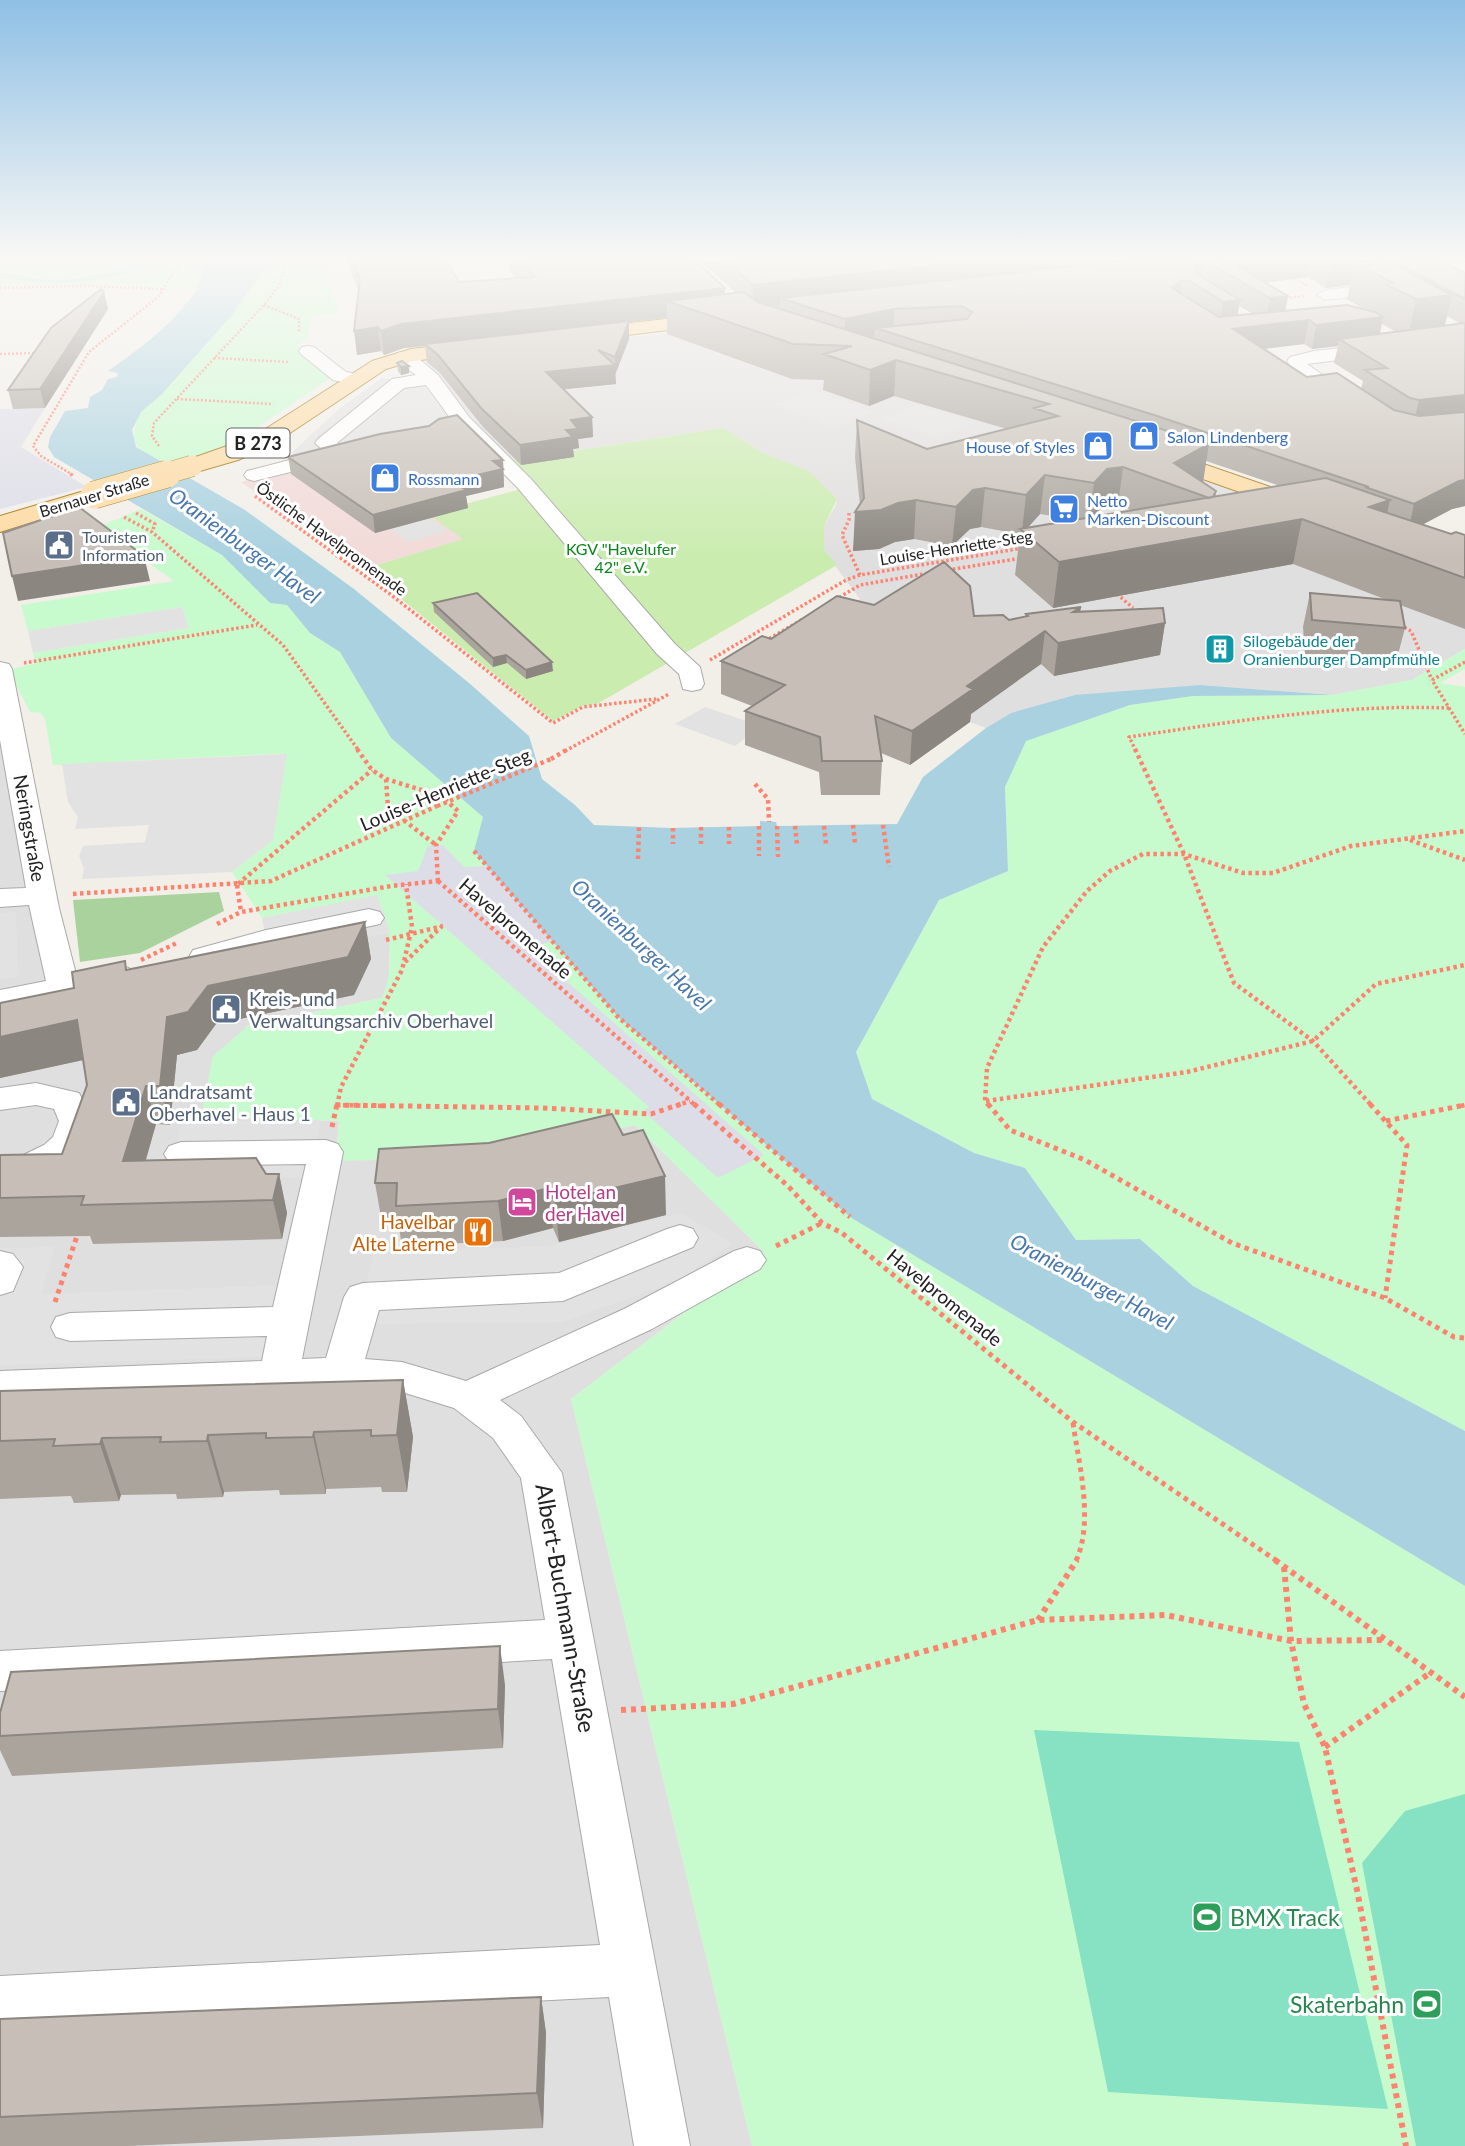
<svg xmlns="http://www.w3.org/2000/svg" width="1465" height="2146" font-family="Lato,sans-serif">
	<rect width="100%" height="100%" fill="#f2efe9"/>
	<path fill="#e0dfdf" d="M 743,324 L 1028,417 L 1465,574 L 1465,649 L 1412,680 L 1333,695 L 1200,685 L 1011,713 L 986,728 L 770,647 L 860,599 L 824,551 L 824,526 L 836,505 L 837,499 L 808,471 L 763,453 L 723,428 L 508,461 L 424,360 Z
		M 0,669 L 63,987 L 273,955 L 390,932 L 389,982 L 382,998 L 247,1026 L 202,1116 L 339,1121 L 336,1160 L 494,1157 L 635,1125 L 764,1252 L 571,1399 L 752,2146 L 0,2146 Z"/>
	<path fill="#f2dad8" d="M 376,447 L 464,539 L 364,569 L 241,482 Z"/>
	<path fill="#caecaf" d="M 723,428 L 763,453 L 809,471 L 837,499 L 824,526 L 824,550 L 837,565 L 597,704 L 582,706 L 553,721 L 364,569 L 463,539 L 428,514 L 532,486 L 508,461 Z"/>
	<path fill="#aad29d" d="M 219,892 L 224,911 L 140,953 L 80,962 L 73,900 Z"/>
	<path fill="#c7fbcd" d="M 0,260 L 206,260 L 197,289 L 85,285 L 0,288 Z
		M 270,260 L 326,260 L 323,264 L 339,314 L 312,316 L 308,338 L 297,345 L 332,377 L 228,447 L 170,467 C 142,451 123,448 141,412 L 232,315 Z
		M 141,509 L 222,555 L 270,603 L 287,605 L 310,633 L 340,652 L 391,738 L 483,817 L 553,941 L 618,1017 L 850,1217 L 1465,1586 L 1465,2146 L 752,2146 L 571,1399 L 764,1252 L 635,1125 L 494,1157 L 336,1161 L 339,1121 L 201,1116 L 213,1056 L 248,1026 L 382,998 C 396,965 391,928 376,896 L 262,918 L 232,872 L 273,840 L 286,758 L 277,754 L 126,761 L 114,764 L 53,765 L 45,719 L 41,713 L 30,712 L 15,683 L 8,678 L 10,670 L 35,663 L 33,653 L 189,628 L 182,607 L 28,631 L 21,605 L 174,581 L 98,527 Z
		M 1465,649 L 1465,669 L 1440,683 L 1465,687 L 1465,1431 L 1193,1286 L 1140,1239 L 1076,1240 L 1025,1168 L 974,1153 L 872,1099 L 856,1052 L 939,900 L 1008,871 L 1005,787 L 1025,741 L 1130,705 L 1193,696 L 1333,695 L 1412,680 Z"/>
	<path fill="#86e2c2" d="M 143,260 L 160,260 C 112,284 52,287 0,277 L 0,271 C 41,287 105,280 143,260 Z
		M 1034,1730 L 1299,1742 L 1388,2109 L 1108,2092 Z
		M 1465,1794 L 1465,2146 L 1416,2146 L 1362,1863 L 1405,1811 Z"/>
	<path fill="#e2e2e2" d="M 382,378 L 423,384 L 451,421 L 298,461 L 284,460 L 340,408 Z
		M 813,390 L 875,413 L 834,428 L 772,405 Z
		M 918,405 L 973,423 L 937,438 L 882,419 Z
		M 411,504 L 448,531 L 408,542 L 372,515 Z
		M 182,607 L 189,628 L 33,653 L 28,631 Z
		M 705,707 L 761,726 L 735,746 L 675,724 Z
		M 287,754 L 273,840 L 232,872 L 82,879 L 84,869 L 79,856 L 83,846 L 145,842 L 149,825 L 75,829 L 78,817 L 68,802 L 62,764 Z
		M 377,895 L 390,932 L 273,955 L 266,939 L 262,918 Z
		M 16,912 L 18,976 L 0,980 L 0,913 Z
		M 321,1120 L 310,1177 L 167,1179 L 182,1122 Z
		M 681,1213 L 732,1243 L 677,1281 L 562,1322 L 358,1324 L 374,1249 L 544,1247 Z
		M 54,1247 L 42,1294 L 309,1284 L 297,1356 L 0,1365 L 0,1248 Z"/>
	<path fill="#dddde8" d="M 45,408 L 21,447 L 87,487 L 0,509 L 0,409 Z
		M 436,845 L 443,845 L 464,867 L 488,866 L 553,941 L 529,948 L 764,1155 L 718,1178 L 643,1111 L 649,1107 L 385,875 L 418,871 L 428,846 Z"/>
	<path fill="#a9d1e0" d="M 206,260 L 270,260 L 232,315 L 161,395 L 141,412 L 132,430 L 136,447 L 245,510 L 354,589 L 469,683 L 529,736 L 542,779 L 575,805 L 594,825 L 671,828 L 760,826 L 760,821 L 776,822 L 777,826 L 897,824 L 923,777 L 986,728 L 1011,713 L 1075,695 L 1200,685 L 1333,695 L 1193,696 L 1130,705 L 1026,741 L 1005,787 L 1008,871 L 939,900 L 856,1052 L 872,1099 L 974,1153 L 1025,1168 L 1076,1240 L 1140,1239 L 1193,1286 L 1465,1431 L 1465,1586 L 850,1217 L 618,1017 L 474,851 L 483,817 L 391,738 L 340,652 L 310,633 L 287,605 L 270,603 L 222,555 L 54,457 L 48,447 L 50,437 L 65,411 L 88,408 L 90,397 L 102,390 L 108,379 L 117,377 L 118,373 L 108,371 C 140,349 173,324 196,291 C 201,282 203,269 206,260 Z"/>
	<g fill="none" stroke-linecap="round" stroke-linejoin="round">
		<g stroke="#a9a9a9" stroke-width="2">
			<path id="minor" d="M 1381,284 L 1387,285 L 1389,289 L 1387,293 L 1325,300 L 1317,295 L 1325,290 Z
				M 1465,334 L 1465,344 L 1307,364 L 1356,398 L 1359,402 L 1356,406 L 1342,406 L 1295,374 L 1287,361 L 1290,357 L 1314,351 Z
				M 308,346 L 314,347 L 346,372 L 363,375 L 365,379 L 356,385 L 333,380 L 302,355 L 299,351 L 302,347 Z
				M 400,352 L 418,358 L 438,375 L 470,418 L 531,479 L 675,644 L 700,667 L 704,684 L 701,689 L 692,691 L 683,689 L 679,674 L 657,654 L 517,487 L 456,426 L 426,385 L 404,388 L 337,443 L 350,454 L 347,458 L 254,481 L 247,479 L 244,475 L 247,471 L 324,451 L 315,443 L 318,439 L 392,379 L 416,375 L 391,357 Z
				M 0,662 L 9,664 L 12,669 L 59,908 L 76,974 L 118,966 L 129,968 L 134,975 L 129,982 L 0,1010 L 0,990 L 46,981 L 29,905 L 0,907 L 0,889 L 26,888 L 0,740 Z
				M 369,909 L 380,912 L 384,918 L 380,924 L 274,947 L 204,966 L 193,964 L 189,957 L 193,950 L 266,930 Z
				M 36,1083 L 79,1093 L 93,1121 C 77,1167 47,1180 0,1186 L 0,1162 L 15,1159 L 44,1145 L 53,1137 L 59,1121 L 54,1109 L 36,1105 L 0,1110 L 0,1088 Z
				M 326,1140 L 338,1144 L 343,1152 L 302,1359 L 326,1358 L 344,1297 L 350,1287 L 363,1283 L 559,1273 L 667,1229 L 680,1225 L 693,1229 L 698,1238 L 693,1247 L 563,1301 L 379,1310 L 365,1359 L 402,1362 L 466,1381 L 624,1309 L 734,1251 L 747,1247 L 760,1251 L 766,1260 L 760,1269 L 652,1329 L 500,1400 L 521,1416 L 562,1473 L 690,2146 L 634,2146 L 609,1997 L 0,2028 L 0,1976 L 600,1945 L 552,1659 L 0,1691 L 0,1651 L 545,1620 L 521,1478 L 493,1438 L 454,1408 L 402,1392 L 342,1388 L 0,1401 L 0,1371 L 262,1361 L 267,1336 L 70,1341 L 56,1337 L 51,1327 L 56,1317 L 70,1313 L 273,1307 L 306,1164 L 181,1166 L 169,1162 L 164,1154 L 169,1146 L 181,1142 Z
				M 0,1251 L 13,1254 L 23,1267 L 13,1291 L 0,1295 Z"/>
		</g>
		<g stroke="#a07100" stroke-width="2">
			<path id="major" d="M 719,313 L 726,315 L 729,319 L 726,323 L 578,341 L 571,339 L 568,335 L 571,331 L 578,329 Z
				M 476,342 L 483,344 L 486,348 L 483,352 L 413,361 L 386,369 L 269,447 L 238,460 L 200,471 L 184,471 L 180,466 L 184,461 L 253,437 L 372,361 L 411,349 Z
				M 1157,448 L 1314,502 L 1317,507 L 1314,512 L 1305,514 L 1296,512 L 1149,460 L 1145,455 L 1149,450 Z
				M 94,488 L 103,490 L 106,495 L 103,500 L 0,532 L 0,516 Z"/>
		</g>
		<path stroke="#fd836f" stroke-width="2.5" stroke-dasharray="2 2" stroke-linecap="butt" d="M 1291,277 L 1308,286
			M 0,288 L 84,286 L 163,289
			M 1282,299 L 1304,296
			M 264,305 L 299,319 L 299,333
			M 0,354 L 38,353
			M 214,358 L 288,362
			M 177,399 L 273,404
			M 159,446 L 152,436 L 154,423 L 264,305 L 279,286 L 287,260
			M 73,475 L 41,456 L 33,446 L 89,352 L 159,296 L 181,260"/>
		<path stroke="#fd836f" stroke-width="3.5" stroke-dasharray="2.5 2.5" stroke-linecap="butt" d="M 70,474 L 74,476
			M 255,496 L 390,594 L 553,723 L 583,707 L 656,699
			M 136,513 L 155,524 L 152,532
			M 849,513 L 849,520 L 842,535 L 860,575
			M 124,517 L 152,532 L 283,645 L 359,751
			M 948,570 L 1022,558
			M 1117,594 L 1133,608
			M 835,600 L 860,585 L 929,573
			M 1400,625 L 1411,631 L 1432,680
			M 765,641 L 803,619
			M 710,660 L 846,580 L 860,575 L 1023,548
			M 1465,662 L 1432,680 L 1465,734
			M 24,663 L 257,625
			M 565,751 L 669,694
			M 1136,751 L 1129,737 C 1236,721 1341,704 1449,708"/>
		<path stroke="#fd836f" stroke-width="4.5" stroke-dasharray="3.5 3.5" stroke-linecap="butt" d="M 357,749 L 372,770 L 386,779 L 441,796 L 458,811 L 436,845 L 438,881
			M 1135,749 L 1184,854 L 1234,983 L 1313,1041 L 1372,1106
			M 551,759 L 568,749
			M 386,779 L 388,808 L 436,845
			M 755,784 L 768,799 L 769,822
			M 853,825 L 855,843
			M 883,825 L 889,867
			M 759,826 L 759,856
			M 777,826 L 778,857
			M 795,826 L 797,844
			M 824,826 L 826,844
			M 701,827 L 701,844
			M 729,827 L 729,844
			M 673,828 L 673,844
			M 1410,840 L 1465,860
			M 474,851 L 618,1017 L 721,1106
			M 638,859 L 639,827
			M 438,881 L 696,1106
			M 238,884 L 372,770
			M 237,885 L 241,912
			M 73,894 L 271,881 L 437,806
			M 217,924 L 241,912 L 391,886 L 438,881
			M 386,940 L 443,926
			M 141,960 L 177,943
			M 405,962 L 441,927
			M 986,1101 L 1187,1072 L 1313,1041 L 1376,984 L 1465,965
			M 336,1105 L 386,1106
			M 337,1106 L 341,1087 L 402,970 L 412,927 L 406,884
			M 676,1106 L 690,1101
			M 989,1106 L 985,1101 L 987,1068 L 1043,947 L 1087,891 L 1110,871 L 1143,854 L 1184,854 L 1243,873 L 1273,873 L 1351,846 L 1465,831
			M 1461,1106 L 1465,1105"/>
		<path stroke="#fd836f" stroke-width="5" stroke-dasharray="4.5 4.5" stroke-linecap="butt" d="M 694,1104 L 788,1186 L 822,1223 L 842,1233 L 1073,1422 L 1277,1561
			M 719,1104 L 850,1217
			M 988,1104 L 1010,1130 L 1085,1160 L 1232,1243 L 1385,1298 L 1454,1337 L 1465,1338
			M 1370,1104 L 1407,1145 L 1385,1298
			M 336,1105 L 542,1108 L 651,1114 L 681,1104
			M 1386,1121 L 1465,1105
			M 332,1127 L 337,1104
			M 776,1246 L 822,1223
			M 55,1302 L 77,1236
			M 1073,1423 C 1079,1465 1094,1521 1076,1561"/>
		<path stroke="#fd836f" stroke-width="6" stroke-dasharray="5 5" stroke-linecap="butt" d="M 1275,1560 L 1465,1697
			M 1284,1567 L 1291,1641 L 1304,1704 L 1325,1747 L 1357,1890 L 1406,2146
			M 1038,1620 L 1077,1560
			M 621,1710 L 733,1704 L 1038,1620 L 1166,1615 L 1291,1641 L 1382,1640
			M 1325,1747 L 1430,1673"/>
		<use href="#minor" fill="#fff" fill-rule="evenodd"/>
		<use href="#major" fill="#fedaa2" fill-rule="evenodd"/>
		<g stroke="#a07100" stroke-width="22" stroke-linecap="butt">
			<path id="major-bridge-far1" d="M 161,475 L 192,466"/>
		</g>
		<g stroke="#a07100" stroke-width="28" stroke-linecap="butt">
			<path id="major-bridge" d="M 94,495 L 167,474"/>
		</g>
		<path stroke="#fd836f" stroke-width="4.5" stroke-dasharray="3.5 3.5" stroke-linecap="butt" d="M 437,806 L 551,759"/>
		<use href="#major-bridge-far1" stroke="#fedaa2" stroke-width="21"/>
		<use href="#major-bridge" stroke="#fedaa2" stroke-width="27"/>
	</g>
	<path fill="#aba49d" fill-rule="evenodd" d="M 346,260 L 446,260 L 459,282 L 516,278 L 509,271 L 509,260 L 695,260 L 725,288 L 725,294 L 736,293 L 700,260 L 1465,260 L 1465,263 L 1448,264 L 1465,273 L 1465,506 L 1452,509 L 1422,525 L 1451,534 L 1465,535 L 1465,629 L 1400,605 L 1405,628 L 1396,662 L 1305,654 L 1303,627 L 1310,593 L 1387,600 L 1293,564 L 1053,608 L 1015,575 L 1020,534 L 981,527 L 970,529 L 952,546 L 914,539 L 895,542 L 879,549 L 853,551 L 860,505 L 855,457 L 857,420 L 927,449 L 1007,429 L 894,396 L 869,406 L 823,390 L 824,380 L 792,379 L 667,334 L 667,318 L 629,322 L 629,339 L 615,375 L 616,384 L 564,389 L 592,417 L 593,437 L 578,439 L 579,448 L 573,449 L 574,457 L 521,465 L 483,427 L 440,373 L 427,362 L 425,346 L 404,348 L 384,355 L 381,351 L 357,355 L 359,292 ZM 1308,277 L 1326,288 L 1350,285 L 1347,299 L 1365,310 L 1285,311 L 1288,296 L 1265,283 ZM 1239,306 L 1253,314 L 1237,316 ZM 1447,316 L 1461,324 L 1444,326 ZM 1382,324 L 1396,332 L 1380,334 ZM 1304,344 L 1312,349 L 1338,346 L 1334,363 L 1363,381 L 1361,389 L 1307,377 L 1264,349 ZM 1206,461 L 1280,486 L 1215,497 L 1216,491 L 1203,482 ZM 1118,505 L 1133,511 L 1093,517 L 1102,507 ZM 1040,514 L 1077,520 L 1027,528 Z
		M 104,292 L 108,309 L 45,408 L 13,409 L 8,390 Z
		M 397,363 L 409,366 L 409,373 L 401,375 L 398,371 Z
		M 429,426 L 503,460 L 504,487 L 466,496 L 468,508 L 375,533 L 291,474 L 288,457 Z
		M 433,603 L 553,671 L 526,679 L 507,663 L 493,667 L 434,612 Z
		M 874,605 L 1009,620 L 1025,617 L 1026,614 L 1080,611 L 1165,623 L 1160,655 L 1054,676 L 1041,664 L 971,714 L 970,722 L 910,765 L 881,753 L 882,761 L 880,795 L 821,795 L 819,772 L 745,745 L 745,711 L 752,706 L 721,694 L 721,661 L 771,639 Z
		M 365,922 L 371,959 L 354,995 L 216,1024 L 197,1050 L 177,1055 L 170,1125 L 156,1124 L 146,1160 L 266,1174 L 279,1174 L 287,1213 L 282,1239 L 93,1244 L 90,1236 L 0,1237 L 0,1155 L 62,1154 L 87,1085 L 83,1060 L 0,1078 L 74,988 L 127,970 Z
		M 379,1149 L 666,1215 L 559,1242 L 553,1228 L 503,1241 L 402,1246 L 398,1222 L 382,1223 L 375,1183 Z
		M 403,1380 L 413,1437 L 407,1492 L 382,1492 L 381,1487 L 326,1489 L 326,1494 L 280,1495 L 279,1490 L 224,1492 L 223,1497 L 177,1499 L 176,1494 L 121,1495 L 119,1501 L 74,1503 L 71,1496 L 0,1499 L 0,1391 Z
		M 505,1685 L 503,1748 L 12,1776 L 0,1750 L 0,1736 Z
		M 541,1997 L 546,2033 L 543,2128 L 128,2146 L 0,2146 L 0,2019 Z"/>
	<path fill="#8b8680" d="M 984,260 L 1185,260 L 780,298 L 780,305 L 753,308 L 753,285 Z
		M 1270,260 L 1311,260 L 1308,277 L 1248,285 L 1233,264 Z
		M 1412,260 L 1465,260 L 1465,263 L 1412,268 Z
		M 1205,261 L 1201,284 L 1197,286 L 1194,266 Z
		M 1354,262 L 1350,285 L 1326,288 L 1331,265 Z
		M 1182,280 L 1179,304 L 1172,288 Z
		M 725,288 L 725,311 L 667,301 L 667,318 L 629,322 L 629,339 L 615,375 L 615,357 L 628,322 L 425,344 L 425,346 L 404,348 L 384,355 L 381,331 L 401,324 Z
		M 104,292 L 108,309 L 45,408 L 40,389 Z
		M 1452,295 L 1443,333 L 1408,337 L 1416,299 Z
		M 1288,296 L 1283,319 L 1266,321 L 1270,298 Z
		M 1240,300 L 1236,324 L 1219,325 L 1223,302 Z
		M 894,309 L 893,333 L 875,328 L 874,337 L 844,343 L 845,319 Z
		M 1383,317 L 1378,341 L 1339,339 L 1338,346 L 1312,349 L 1316,325 Z
		M 1309,320 L 1304,344 L 1229,353 L 1233,329 Z
		M 378,327 L 381,351 L 357,355 L 354,331 Z
		M 896,360 L 894,396 L 869,406 L 870,370 Z
		M 615,365 L 616,384 L 547,391 L 546,372 Z
		M 409,366 L 409,373 L 401,375 L 401,367 Z
		M 1465,395 L 1465,420 L 1413,425 L 1419,400 Z
		M 592,417 L 593,437 L 578,439 L 579,448 L 573,449 L 574,457 L 521,465 L 520,445 L 566,430 L 571,420 Z
		M 1209,444 L 1203,482 L 1174,463 Z
		M 503,460 L 504,487 L 466,496 L 468,508 L 375,533 L 373,515 L 493,461 Z
		M 1123,467 L 1118,505 L 1102,507 L 1089,522 L 1094,483 L 1107,469 Z
		M 1045,475 L 1040,514 L 1024,532 L 1022,531 L 1026,495 Z
		M 1465,480 L 1465,506 L 1452,509 L 1408,532 L 1414,504 L 1459,481 Z
		M 985,488 L 981,527 L 970,529 L 952,546 L 956,507 L 973,490 Z
		M 1216,491 L 1210,530 L 1302,519 L 1293,564 L 1053,608 L 1059,562 L 1212,499 Z
		M 916,500 L 914,539 L 895,542 L 879,549 L 853,551 L 855,512 Z
		M 1390,500 L 1380,545 L 1369,507 Z
		M 144,556 L 150,581 L 18,601 L 12,576 Z
		M 1081,607 L 1076,639 L 1165,623 L 1160,655 L 1054,676 L 1058,643 L 1073,612 Z
		M 1045,631 L 1041,664 L 971,714 L 970,722 L 910,765 L 912,731 L 967,686 Z
		M 506,655 L 507,663 L 493,667 L 493,658 Z
		M 552,662 L 553,671 L 526,679 L 526,670 Z
		M 365,922 L 371,959 L 354,995 L 216,1024 L 197,1050 L 177,1055 L 170,1125 L 160,1086 L 167,1017 L 208,986 Z
		M 77,1020 L 88,1059 L 0,1078 L 0,1037 Z
		M 146,1086 L 156,1124 L 134,1200 L 123,1161 Z
		M 279,1174 L 287,1213 L 282,1239 L 273,1200 Z
		M 665,1176 L 666,1215 L 559,1242 L 555,1202 Z
		M 549,1188 L 553,1228 L 503,1241 L 498,1201 Z
		M 403,1380 L 413,1437 L 407,1492 L 397,1435 Z
		M 314,1432 L 326,1489 L 326,1494 L 313,1437 Z
		M 208,1435 L 224,1492 L 223,1497 L 207,1441 Z
		M 102,1438 L 121,1495 L 119,1501 L 100,1444 Z
		M 500,1646 L 505,1685 L 503,1748 L 498,1709 Z
		M 541,1997 L 546,2033 L 543,2128 L 537,2093 Z"/>
	<path fill="#c7bfb7" stroke="#8b8680" stroke-width="2" d="M 352,260 L 446,260 L 459,282 L 535,277 L 518,260 L 695,260 L 725,288 L 401,324 L 381,331 L 378,327 L 354,331 L 360,279 Z
		M 725,260 L 984,260 L 753,285 Z
		M 1133,260 L 1270,260 L 1233,264 L 1288,296 L 1270,298 L 1205,261 L 1194,266 L 1195,273 L 1240,300 L 1223,302 L 1190,281 L 1182,280 L 1172,288 L 1219,317 L 1347,305 L 1375,312 L 1383,317 L 1316,325 L 1309,320 L 1233,329 L 1307,377 L 1337,373 L 1394,410 L 1419,416 L 1465,412 L 1465,480 L 1459,481 L 1414,504 L 1365,487 L 1369,487 L 1154,415 L 875,328 L 967,319 L 972,312 L 962,306 L 894,309 L 845,319 L 780,298 Z
		M 1322,260 L 1357,260 L 1360,261 L 1331,265 Z
		M 1385,260 L 1452,295 L 1416,299 L 1385,284 L 1393,283 L 1354,262 Z
		M 1391,260 L 1438,260 L 1465,273 L 1465,299 Z
		M 101,289 L 104,292 L 40,389 L 8,390 L 51,328 Z
		M 743,292 L 758,302 L 1209,444 L 1174,463 L 1216,491 L 1213,497 L 1209,498 L 1123,467 L 1107,469 L 1094,483 L 1045,475 L 1026,495 L 985,488 L 973,490 L 956,507 L 916,500 L 898,503 L 881,510 L 855,512 L 864,498 L 857,420 L 927,449 L 1058,416 L 1034,408 L 1049,404 L 896,360 L 870,370 L 824,354 L 852,346 L 793,344 L 667,301 Z
		M 629,321 L 615,357 L 598,350 L 615,365 L 546,372 L 592,417 L 571,420 L 578,429 L 566,430 L 573,437 L 520,445 L 481,408 L 438,355 L 425,344 Z
		M 1465,323 L 1465,395 L 1419,400 L 1410,398 L 1365,370 L 1387,368 L 1339,339 Z
		M 402,361 L 409,366 L 401,367 L 397,363 Z
		M 457,415 L 503,460 L 493,461 L 503,469 L 452,481 L 466,490 L 373,515 L 288,457 L 380,434 L 429,426 L 439,419 Z
		M 1326,478 L 1390,500 L 1369,507 L 1451,534 L 1456,532 L 1465,535 L 1465,578 L 1302,519 L 1059,562 L 1020,529 Z
		M 79,507 L 144,556 L 12,576 L 3,533 Z
		M 944,562 L 970,586 L 974,616 L 1003,615 L 1009,620 L 1028,616 L 1026,614 L 1081,607 L 1073,612 L 1163,608 L 1165,623 L 1058,643 L 1045,631 L 967,686 L 973,689 L 912,731 L 875,716 L 882,761 L 822,761 L 820,737 L 745,711 L 785,685 L 721,661 L 762,636 L 771,639 L 837,596 L 874,605 Z
		M 477,593 L 552,662 L 526,670 L 506,655 L 493,658 L 433,603 Z
		M 1310,593 L 1400,601 L 1405,628 L 1312,620 Z
		M 365,922 L 348,957 L 208,986 L 188,1012 L 167,1017 L 160,1086 L 146,1086 L 123,1161 L 256,1158 L 266,1174 L 279,1174 L 273,1200 L 81,1205 L 84,1196 L 0,1198 L 0,1155 L 62,1154 L 87,1085 L 77,1020 L 0,1037 L 0,1003 L 74,988 L 72,972 L 125,961 L 126,970 Z
		M 612,1114 L 623,1135 L 643,1130 L 665,1176 L 555,1202 L 549,1188 L 498,1201 L 396,1206 L 397,1183 L 375,1183 L 379,1149 L 489,1143 Z
		M 403,1380 L 397,1435 L 371,1436 L 371,1430 L 314,1432 L 313,1437 L 266,1438 L 266,1433 L 208,1435 L 207,1441 L 160,1442 L 161,1437 L 102,1438 L 100,1444 L 53,1446 L 55,1439 L 0,1441 L 0,1391 Z
		M 500,1646 L 498,1709 L 0,1736 L 0,1713 L 11,1672 Z
		M 541,1997 L 537,2093 L 0,2117 L 0,2019 Z"/>
	<linearGradient id="sky" x2="0" y2="1"><stop stop-color="#8fc0e5"/><stop offset="0.46" stop-color="#f9f8f5"/><stop offset="1" stop-color="#f9f8f5" stop-opacity="0"/></linearGradient>
	<rect width="1465" height="560" fill="url(#sky)"/>
	<defs>
		<g id="shop-square" transform="scale(1.575)"><rect x="-9" y="-9" width="18" height="18" rx="4" fill="#3f7fe0" stroke="#fff"/><path d="M-5-2.5h2.3a2.7 3.5 0 0 1 5.4 0H5L5.5 6h-11ZM-1.5-2.5h3a1.5 2.3 0 0 0-3 0Z" fill="#fff"/></g>
		<g id="supermarket-square" transform="scale(1.575)"><rect x="-9" y="-9" width="18" height="18" rx="4" fill="#3f7fe0" stroke="#fff"/><path d="M-6-5.5h2.5l.6 2H6L4.5 2H-2.5L-4.4-4H-6ZM-1.5 3.2a1.3 1.3 0 1 0 .1 0ZM3 3.2a1.3 1.3 0 1 0 .1 0Z" fill="#fff"/></g>
		<g id="civic-square" transform="scale(1.575)"><rect x="-9" y="-9" width="18" height="18" rx="4" fill="#5c6f8a" stroke="#fff"/><path d="M-.6-6.5H3V-4.5H.6V-3L4-1V1h2V6H-6V1h2V-1L-.6-3ZM-1.2 2.5V6h2.4V2.5Z" fill="#fff"/></g>
		<g id="building-square" transform="scale(1.575)"><rect x="-9" y="-9" width="18" height="18" rx="4" fill="#0f9aa8" stroke="#fff"/><path d="M-4-6H4V6H1V3H-1V6H-4ZM-2.5-4.3h1.7v1.8h-1.7ZM.8-4.3h1.7v1.8H.8ZM-2.5-1h1.7V.8h-1.7ZM.8-1h1.7V.8H.8Z" fill="#fff"/></g>
		<g id="hotel-square" transform="scale(1.575)"><rect x="-9" y="-9" width="18" height="18" rx="4" fill="#d1479c" stroke="#fff"/><path d="M-6-4.5h1.5V1H6V5H4.5V3h-9V5H-6ZM-4 0a1.8 1.8 0 1 1 3.6 0ZM.5 0V-2.5h3Q6-2.5 6 0Z" fill="#fff"/></g>
		<g id="restaurant-square" transform="scale(1.575)"><rect x="-9" y="-9" width="18" height="18" rx="4" fill="#e8710a" stroke="#fff"/><path d="M-5-6h1v4h1v-4h1v4h1v-4h1v5L-1.5 .5V6h-2V.5L-5-1ZM5-6V6H3V1.5H1.5Q1.5-4 5-6Z" fill="#fff"/></g>
		<g id="stadium-square" transform="scale(1.575)"><rect x="-9" y="-9" width="18" height="18" rx="4" fill="#2e9e5b" stroke="#fff"/><path d="M0-5a6.5 5 0 1 0 0 10a6.5 5 0 1 0 0-10ZM-3.5-1.8h7v3.6h-7Z" fill="#fff"/></g>
	</defs>
	<g fill-rule="evenodd">
		<use href="#shop-square" x="1144" y="436"/>
		<use href="#shop-square" x="1098" y="446"/>
		<use href="#shop-square" x="385" y="478"/>
		<use href="#supermarket-square" x="1064" y="509"/>
		<use href="#civic-square" x="59" y="545"/>
		<use href="#building-square" x="1220" y="649"/>
		<use href="#civic-square" x="226" y="1009"/>
		<use href="#civic-square" x="126" y="1102"/>
		<use href="#hotel-square" x="522" y="1202"/>
		<use href="#restaurant-square" x="478" y="1232"/>
		<use href="#stadium-square" x="1207" y="1917"/>
		<use href="#stadium-square" x="1427" y="2004"/>
	</g>
	<g text-anchor="middle" dominant-baseline="central" stroke-width="6" stroke-linejoin="round" paint-order="stroke">
		<g font-size="16" fill="#366cbe" stroke="#fff" text-anchor="start">
			<text x="1167" y="436">Salon Lindenberg</text>
			<text x="1075" y="446" text-anchor="end">House of Styles</text>
			<text x="408" y="478">Rossmann</text>
			<text x="1087" y="500">Netto<tspan x="1087" dy="18">Marken-Discount</tspan></text>
		</g>
		<g font-size="16" fill="#222" stroke="#fff">
			<text transform="translate(94 495) rotate(-17)">Bernauer Straße</text>
			<text transform="translate(332 538) rotate(36)">Östliche Havelpromenade</text>
			<text transform="translate(956 547) rotate(-9)">Louise-Henriette-Steg</text>
		</g>
		<g font-size="16" fill="#4e5e75" stroke="#fff" text-anchor="start">
			<text x="82" y="536">Touristen<tspan x="82" dy="18">Information</tspan></text>
		</g>
		<g font-size="16" fill="#0a8619" stroke="#fff">
			<text x="621" y="548">KGV "Havelufer<tspan x="621" dy="18">42" e.V.</tspan></text>
		</g>
		<g font-size="16" fill="#0d838f" stroke="#fff" text-anchor="start">
			<text x="1243" y="640">Silogebäude der<tspan x="1243" dy="18">Oranienburger Dampfmühle</tspan></text>
		</g>
		<rect fill="#fff" stroke="#646464" stroke-width="2" x="226.5" y="428.5" width="63" height="29" rx="5"/>
		<g font-size="18" font-weight="bold" fill="#222">
			<text x="258" y="443">B 273</text>
		</g>
		<g font-size="19" fill="#222" stroke="#fff">
			<text transform="translate(445 789) rotate(-23)">Louise-Henriette-Steg</text>
			<text transform="translate(30 828) rotate(80)">Neringstraße</text>
			<text transform="translate(516 928) rotate(41)">Havelpromenade</text>
			<text transform="translate(945 1297) rotate(39)">Havelpromenade</text>
		</g>
		<g font-size="19" fill="#4e5e75" stroke="#fff" text-anchor="start">
			<text x="249" y="998">Kreis- und<tspan x="249" dy="22">Verwaltungsarchiv Oberhavel</tspan></text>
			<text x="149" y="1091">Landratsamt<tspan x="149" dy="22">Oberhavel - Haus 1</tspan></text>
		</g>
		<g font-size="19" fill="#b23c85" stroke="#fff" text-anchor="start">
			<text x="545" y="1191">Hotel an<tspan x="545" dy="22">der Havel</tspan></text>
		</g>
		<g font-size="19" fill="#c56008" stroke="#fff" text-anchor="end">
			<text x="455" y="1221">Havelbar<tspan x="455" dy="22">Alte Laterne</tspan></text>
		</g>
		<g font-size="21" font-style="italic" fill="#4877ad" stroke="#fff">
			<text transform="translate(245 545) rotate(36)">Oranienburger Havel</text>
			<text transform="translate(642 944) rotate(43)">Oranienburger Havel</text>
			<text transform="translate(1092 1281) rotate(28)">Oranienburger Havel</text>
		</g>
		<g font-size="23" fill="#222" stroke="#fff">
			<text transform="translate(566 1608) rotate(80)">Albert-Buchmann-Straße</text>
		</g>
		<g font-size="23" fill="#27864d" stroke="#fff" text-anchor="start">
			<text x="1230" y="1917">BMX Track</text>
			<text x="1404" y="2004" text-anchor="end">Skaterbahn</text>
		</g>
	</g>
</svg>
